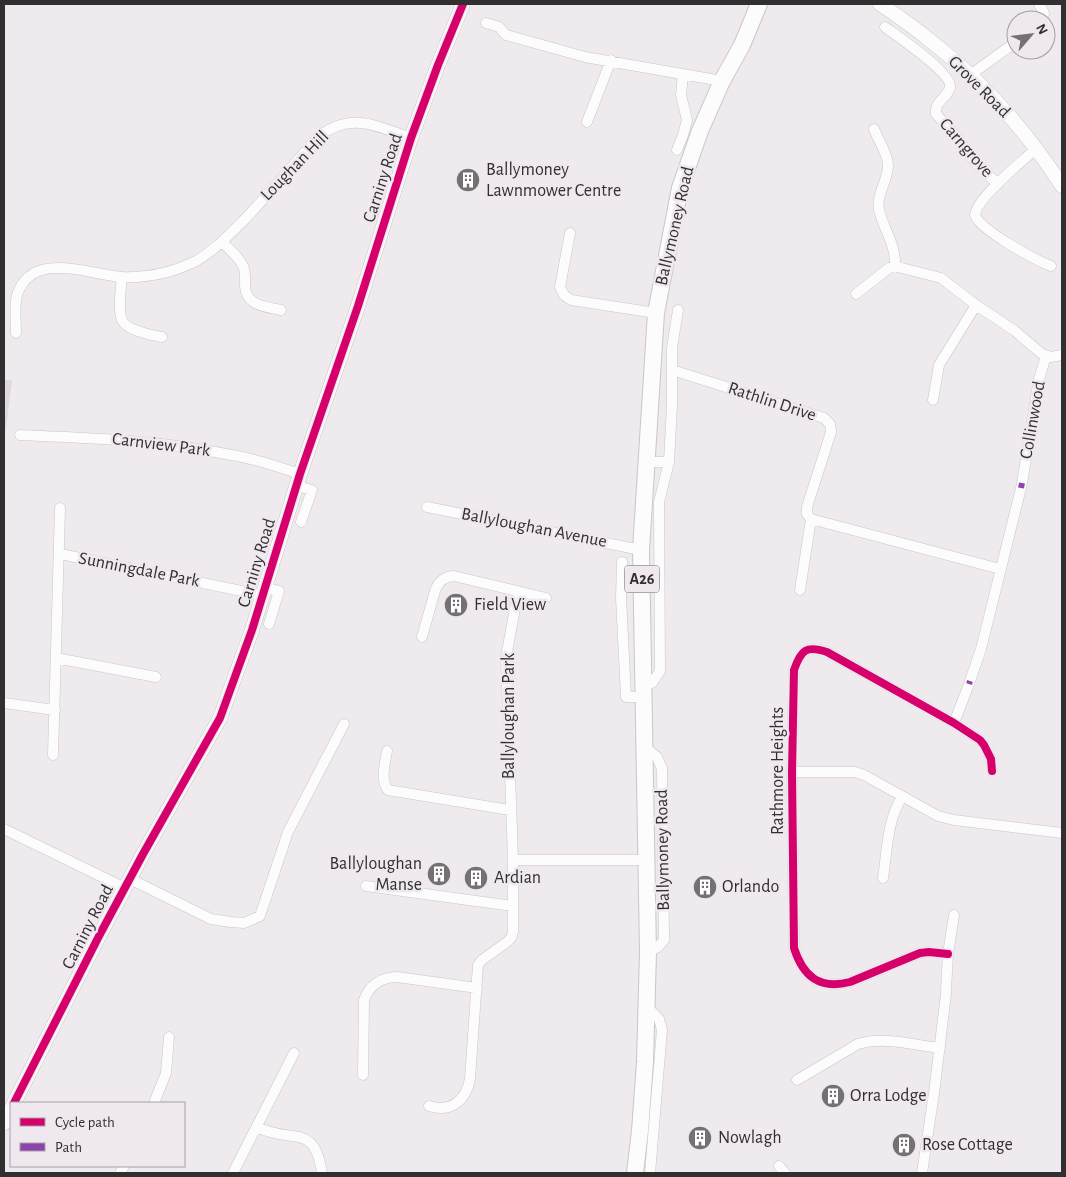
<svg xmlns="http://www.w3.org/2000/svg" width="1066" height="1177" font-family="'Alegreya Sans',sans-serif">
	<rect width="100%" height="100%" fill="#eeeaee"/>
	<path fill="#e1d9e1" d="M 4,380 L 12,380 L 4,444 Z"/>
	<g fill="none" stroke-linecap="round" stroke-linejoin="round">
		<g stroke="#c9c6c9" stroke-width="11">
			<path id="street" d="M 1039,4 L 1044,13 L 1043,20
				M 486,23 L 499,27 L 506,35 L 585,57 L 722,81
				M 885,27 C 897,36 952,73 950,87 C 948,98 934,101 936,114 L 957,137 L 978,166 L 998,184
				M 970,75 L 1016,42
				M 587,122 L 611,60
				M 874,129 C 878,140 888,154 888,165 C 888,181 876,194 879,210 C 884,230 896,245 895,266
				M 1036,149 C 1023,160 976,199 975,215 C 980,230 1035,260 1051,266
				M 677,150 L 683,135 L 687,120 L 681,95 L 683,74
				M 570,233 L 560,287 L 564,295 L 571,300 L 656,313
				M 222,242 C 229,249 239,257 243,266 C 246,273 245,280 245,286 C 246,306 266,307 281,310
				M 122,277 C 121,289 118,305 121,317 C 123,330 151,335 162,337
				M 856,294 L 889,268 L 894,266 L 941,278 L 976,305 L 1015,331 L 1042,354 L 1051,357 L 1062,355
				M 16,333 C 16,321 14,307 17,295 C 32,249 90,275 122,277 C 147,278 174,272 196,261 C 215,250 229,235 245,219 C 270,193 294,164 318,137 C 351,111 376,126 411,138
				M 672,370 L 824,418 L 830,424 L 831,432 L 807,507 L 807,514 L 811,519 L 800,590
				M 933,400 L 939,365 L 976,305
				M 20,435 C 89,438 158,440 226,454 C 252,458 276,466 300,474
				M 646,462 L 669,462
				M 1022,483 L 1039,379 L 1046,356
				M 297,486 L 312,490 L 301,522
				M 427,507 L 641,550
				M 811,519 L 1000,569
				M 60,554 L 262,595
				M 622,562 L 621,598 L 626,697 L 644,697
				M 265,588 L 279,591 L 269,624
				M 422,637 L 435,591 C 438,582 445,576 454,576 L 546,598
				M 56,658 L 156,677
				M 970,681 L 981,649 L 1021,488
				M 644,685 L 652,683 L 660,671 L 659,502 L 669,462 L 672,405 L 672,348 L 678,310
				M 4,703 L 55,710
				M 954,723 L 969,684
				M 645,747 L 657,757 L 662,769 L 664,940 L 658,947 L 648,952
				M 387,751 C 385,763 380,780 388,790 L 510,810
				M 53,755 L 60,508
				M 792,772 L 855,772 L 864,775 L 938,816 L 954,820 L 1062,833
				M 4,829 L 125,888
				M 513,860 L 647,860
				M 883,878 C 887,852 887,820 902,797
				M 130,879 L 211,919 L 231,922 L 244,923 L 260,916 L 288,832 L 344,724
				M 366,886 L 513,906
				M 948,954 L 929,952 L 920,953 L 850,982 C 819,990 803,976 794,948 L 792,772 L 794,670 C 801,650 806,645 827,652 L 954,723 L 980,740 L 984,745 L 991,759 L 992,771
				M 946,990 L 948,954 L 954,915
				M 647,1007 L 659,1019 L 662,1030 L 650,1173
				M 363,1075 L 364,1000 C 369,985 382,977 397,977 L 477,988
				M 797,1080 L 858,1044 C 883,1036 914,1045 940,1048
				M 154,1103 L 166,1073 L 169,1037
				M 429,1106 C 450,1113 466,1101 470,1079 L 478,965 L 482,960 L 507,942 L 511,938 L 513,932 L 513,860 L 506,657 L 518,592
				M 257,1127 C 293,1145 314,1121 322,1173
				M 779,1166 L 785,1173
				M 120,1173 L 124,1166
				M 233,1173 L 294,1053
				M 922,1173 L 934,1093 L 946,994"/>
		</g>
		<g stroke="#c9c6c9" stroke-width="15">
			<path id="secondary" d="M 880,4 C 898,16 916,29 932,42 C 983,82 1027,132 1062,186
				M 14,1103 L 99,936 L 143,854 L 220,718 L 252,630 L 300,474 L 358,306 L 411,138 L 438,65 L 463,4
				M 4,1123 L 11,1109"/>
		</g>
		<g stroke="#c9c6c9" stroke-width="18">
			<path id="primary" d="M 635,1173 L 640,1131 L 645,1062 L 648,952 L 641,550 L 656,313 L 680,188 L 700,131 L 722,81 L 742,45 L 759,4"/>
		</g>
		<use href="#street" stroke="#fcfcfc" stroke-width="10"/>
		<use href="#secondary" stroke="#fcfcfc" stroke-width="14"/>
		<use href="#primary" stroke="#fcfcfc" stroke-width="16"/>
		<path stroke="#8e44ad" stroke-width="6" stroke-dasharray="12 6" stroke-linecap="butt" d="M 1021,488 L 1022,483
			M 969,684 L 970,681"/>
		<g stroke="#efe9ef" stroke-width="11">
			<path id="cycleway" d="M 948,954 L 929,952 L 920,953 L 850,982 C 819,990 803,976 794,948 L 792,772 L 794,670 C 801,650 806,645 827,652 L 954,723 L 980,740 L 984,745 L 991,759 L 992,771
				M 14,1103 L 99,936 L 143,854 L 220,718 L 252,630 L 300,474 L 358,306 L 411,138 L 438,65 L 463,4"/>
		</g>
		<use href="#cycleway" stroke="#d6006c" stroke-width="8"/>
	</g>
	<defs>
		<g id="building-disc" transform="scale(1.25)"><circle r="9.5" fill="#747073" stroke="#efe9ef"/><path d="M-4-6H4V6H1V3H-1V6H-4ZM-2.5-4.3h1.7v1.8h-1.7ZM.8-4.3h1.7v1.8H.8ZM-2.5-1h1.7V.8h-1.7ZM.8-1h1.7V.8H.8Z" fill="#fff"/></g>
	</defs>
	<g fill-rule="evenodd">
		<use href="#building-disc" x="468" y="180"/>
		<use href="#building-disc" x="456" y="605"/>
		<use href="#building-disc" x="439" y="874"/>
		<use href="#building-disc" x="476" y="878"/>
		<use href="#building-disc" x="705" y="887"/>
		<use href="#building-disc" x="833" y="1096"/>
		<use href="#building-disc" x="700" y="1138"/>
		<use href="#building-disc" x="904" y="1145"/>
	</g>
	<g text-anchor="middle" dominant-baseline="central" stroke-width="5" stroke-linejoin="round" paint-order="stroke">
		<rect fill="#efe9ef" stroke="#6b676a" stroke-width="1" x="624.5" y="565.5" width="35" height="27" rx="4"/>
		<g font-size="16" font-weight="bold" fill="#322f31">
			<text x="642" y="579">A26</text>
		</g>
		<g font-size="18" fill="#322f31" stroke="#efe9ef">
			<text transform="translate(979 87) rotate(45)">Grove Road</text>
			<text transform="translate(966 148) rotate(49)">Carngrove</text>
			<text transform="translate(295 166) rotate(-46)">Loughan Hill</text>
			<text transform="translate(383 178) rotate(-72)">Carniny Road</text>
			<text transform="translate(675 226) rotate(-77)">Ballymoney Road</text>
			<text transform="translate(772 402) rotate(18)">Rathlin Drive</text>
			<text transform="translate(1033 420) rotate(-80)">Collinwood</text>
			<text transform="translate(161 445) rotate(7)">Carnview Park</text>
			<text transform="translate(534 528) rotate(11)">Ballyloughan Avenue</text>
			<text transform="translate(257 563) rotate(-73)">Carniny Road</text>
			<text transform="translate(139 570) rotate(11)">Sunningdale Park</text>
			<text transform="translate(509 716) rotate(-90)">Ballyloughan Park</text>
			<text transform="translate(778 771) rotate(-90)">Rathmore Heights</text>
			<text transform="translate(663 850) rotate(-91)">Ballymoney Road</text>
			<text transform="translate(88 927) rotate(-63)">Carniny Road</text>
		</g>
		<g font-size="18" fill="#322f31" stroke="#efe9ef" text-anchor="start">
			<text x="486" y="170">Ballymoney<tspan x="486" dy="21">Lawnmower Centre</tspan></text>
			<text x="474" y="605">Field View</text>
			<text x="422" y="864" text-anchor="end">Ballyloughan<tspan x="422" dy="21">Manse</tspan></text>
			<text x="494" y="878">Ardian</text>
			<text x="722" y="887">Orlando</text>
			<text x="850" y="1096">Orra Lodge</text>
			<text x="718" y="1138">Nowlagh</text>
			<text x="922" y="1145">Rose Cottage</text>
		</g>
	</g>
	<rect width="1066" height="1177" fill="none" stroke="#322f31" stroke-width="10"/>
	<rect x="10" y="1102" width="175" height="65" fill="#efe9ef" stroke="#a39fa3"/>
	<rect x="20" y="1118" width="25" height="8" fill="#d6006c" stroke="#a39fa3"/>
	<text x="55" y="1127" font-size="15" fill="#322f31">Cycle path</text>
	<rect x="20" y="1143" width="25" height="8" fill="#8e44ad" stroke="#a39fa3"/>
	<text x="55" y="1152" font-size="15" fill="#322f31">Path</text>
	<g transform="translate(1031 35) rotate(62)"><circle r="24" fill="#efe9ef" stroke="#a39fa3"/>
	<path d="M0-4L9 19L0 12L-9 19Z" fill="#747073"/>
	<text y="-8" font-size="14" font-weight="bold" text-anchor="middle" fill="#322f31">N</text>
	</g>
</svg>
